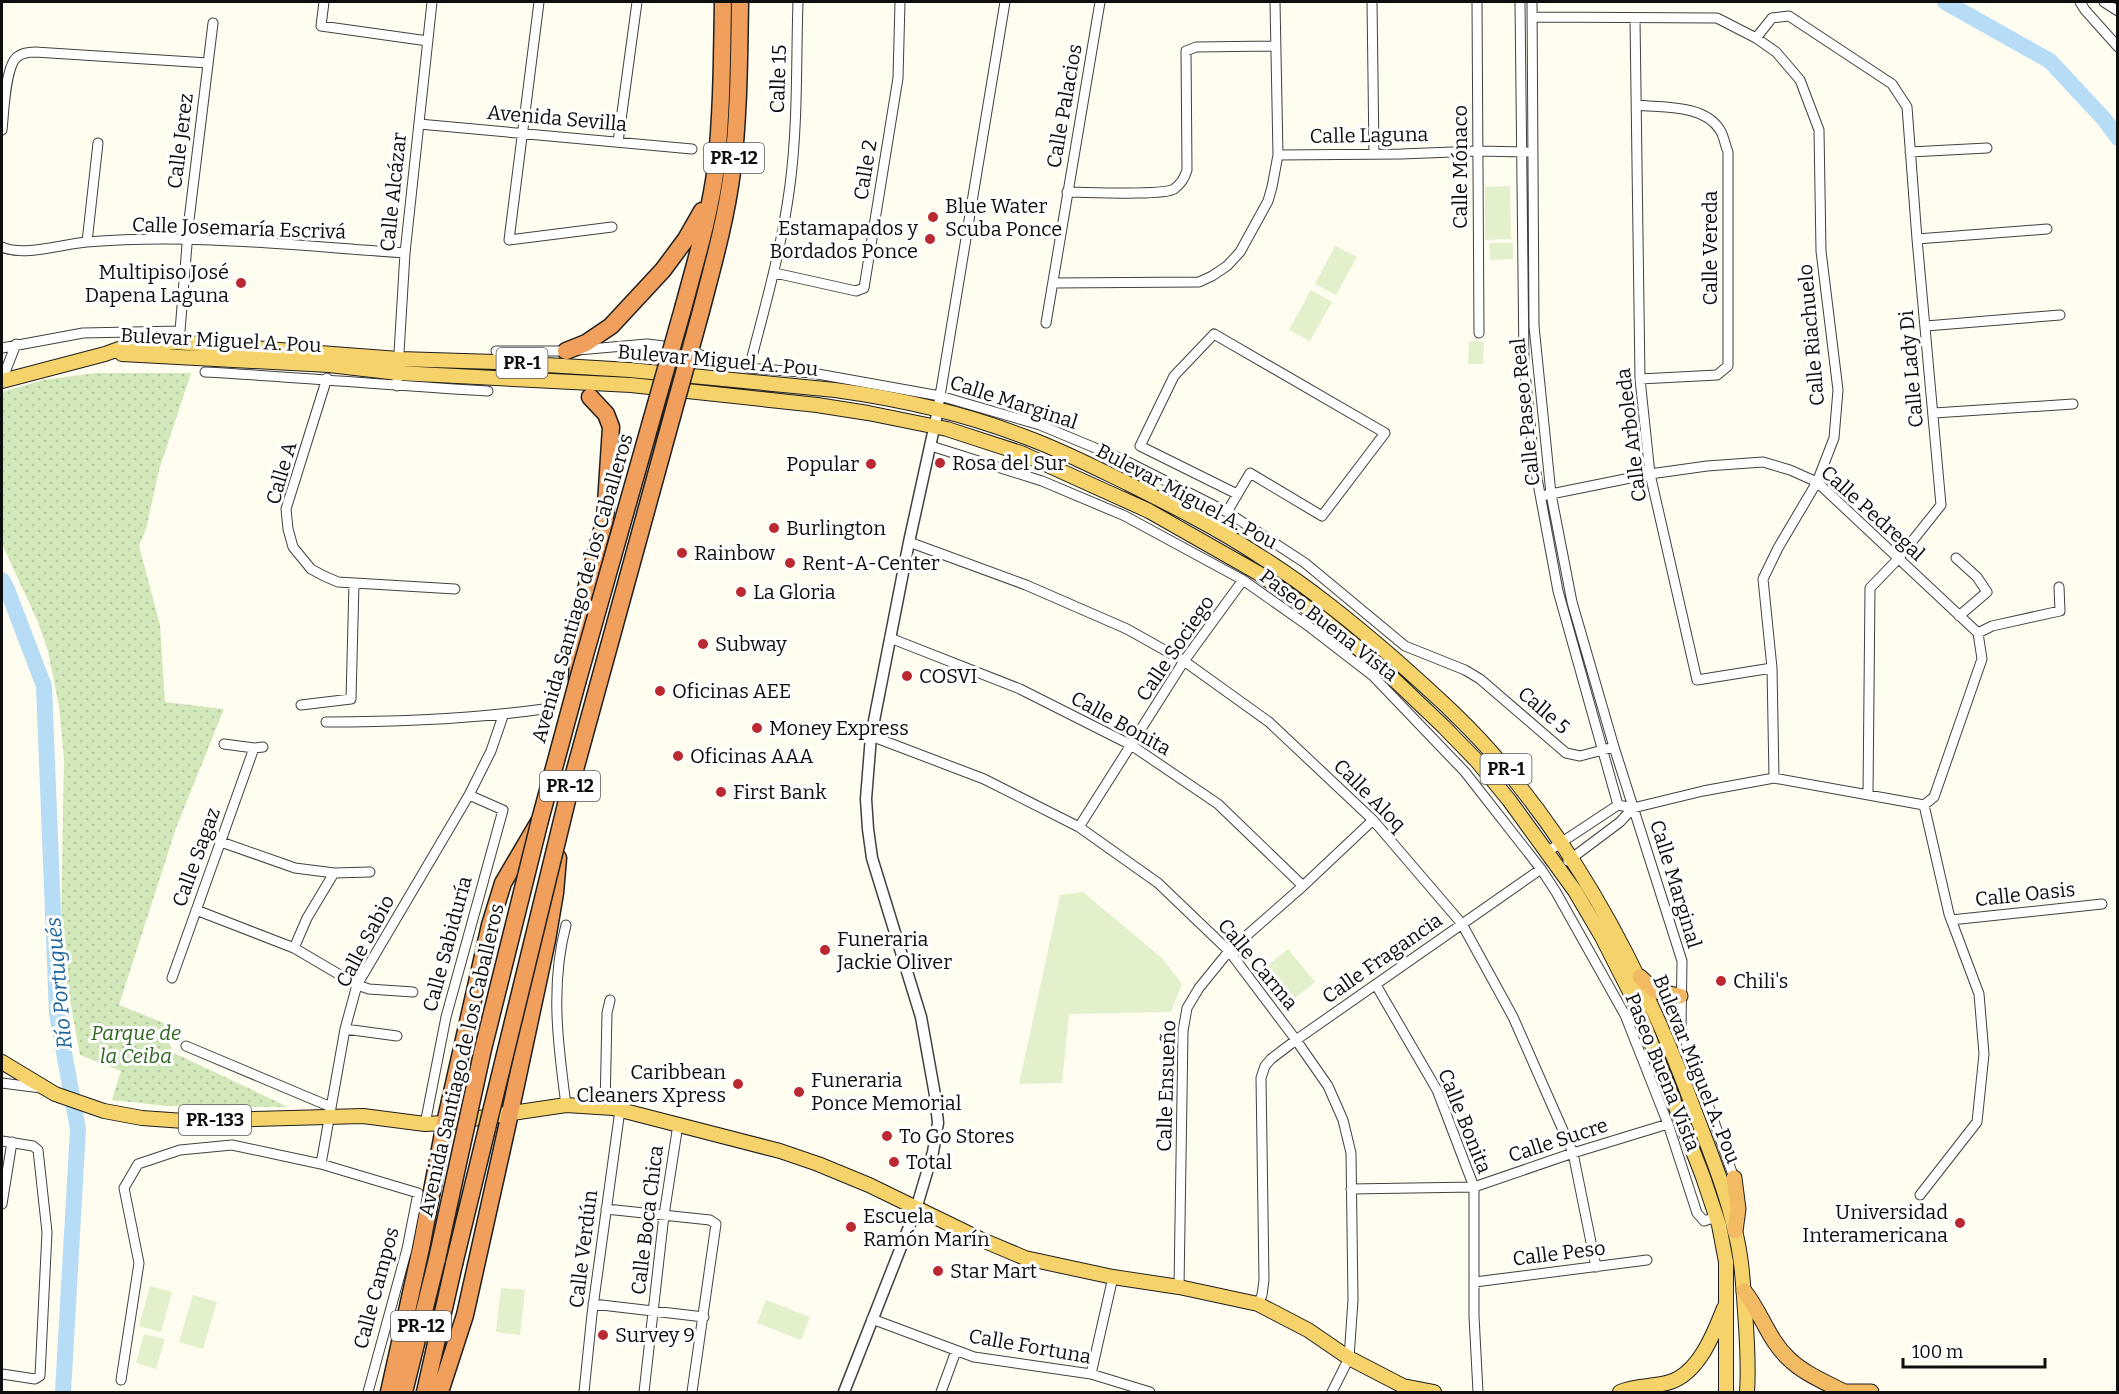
<svg xmlns="http://www.w3.org/2000/svg" width="2119" height="1394" font-family="Bitter,serif">
	<defs>
		<pattern id="grass-dots" width="8" height="8" patternUnits="userSpaceOnUse" patternTransform="scale(1.5)"><rect width="8" height="8" fill="#d2e8ba"/><path d="M2 2h.1M6 6h.1" fill="none" stroke="#b3c69f" stroke-width="1.8" stroke-linecap="round"/></pattern>
	</defs>
	<rect width="100%" height="100%" fill="#fffcf0"/>
	<path fill="url(#grass-dots)" d="M 96,373 L 191,373 L 159,470 L 146,529 L 139,546 L 160,625 L 165,702 L 224,709 L 176,828 L 119,1005 L 164,1023 L 172,1052 L 288,1107 L 167,1106 L 112,1100 L 121,1071 L 80,1055 L 66,979 L 61,935 L 64,759 L 59,706 L 48,651 L 38,622 L 2,544 L 2,392 L 43,380 Z"/>
	<path fill="#e3f0cc" d="M 1510,186 L 1511,239 L 1485,240 L 1485,187 Z
		M 1489,243 L 1513,243 L 1513,259 L 1490,260 Z
		M 1335,246 L 1357,257 L 1336,295 L 1315,284 Z
		M 1311,290 L 1332,302 L 1310,341 L 1289,330 Z
		M 1469,341 L 1484,342 L 1483,364 L 1468,364 Z
		M 1083,892 L 1163,959 L 1182,984 L 1171,1012 L 1069,1014 L 1062,1083 L 1019,1084 L 1060,895 Z
		M 1288,949 L 1315,982 L 1295,998 L 1268,965 Z
		M 150,1286 L 172,1292 L 161,1332 L 139,1326 Z
		M 501,1288 L 525,1290 L 520,1335 L 496,1332 Z
		M 193,1295 L 217,1302 L 203,1349 L 179,1342 Z
		M 766,1300 L 810,1317 L 801,1340 L 757,1323 Z
		M 144,1334 L 165,1339 L 156,1369 L 136,1363 Z"/>
	<g fill="none" stroke-linecap="round" stroke-linejoin="round">
		<path stroke="#b6ddf5" stroke-width="16" d="M 1945,2 L 2050,61 L 2104,119 L 2118,138
			M 2,580 L 7,589 L 44,686 L 57,1014 L 78,1129 L 63,1392"/>
		<g stroke="#414141" stroke-width="11">
			<path id="minor" d="M 324,2 L 321,26 L 428,41
				M 539,2 L 509,240 L 612,227
				M 1372,2 L 1374,154
				M 1477,2 L 1479,333
				M 1520,2 L 1524,363 L 1534,462 L 1558,591 L 1618,805
				M 1532,2 L 1534,326 L 1551,494 L 1572,602 L 1614,747 L 1682,961 L 1681,1028 L 1734,1178
				M 2080,2 L 2085,10 L 2118,47
				M 2104,2 L 2118,11
				M 1532,17 L 1717,18 L 1756,38 L 1776,52 L 1800,80 L 1819,130 L 1821,251 L 1838,390 L 1834,438 L 1817,482 L 1778,548 L 1763,579 L 1772,668 L 1774,778
				M 1635,19 L 1640,379 L 1650,474 L 1697,680 L 1772,668
				M 1756,38 L 1772,18 L 1789,16 L 1892,84 L 1907,107 L 1917,239 L 1941,505 L 1898,559 L 1870,588 L 1868,795
				M 1637,105 C 1663,108 1704,104 1720,130 C 1724,136 1725,145 1728,152 L 1728,366 L 1717,375 L 1640,379
				M 419,124 L 692,149
				M 2,130 C 4,113 5,67 17,57 C 22,53 29,52 35,52 L 208,63
				M 618,142 L 637,2
				M 1910,152 L 1987,148
				M 1278,155 L 1401,154 L 1478,151 L 1527,152
				M 1067,192 C 1086,192 1162,196 1174,189 C 1181,184 1185,177 1187,170 L 1186,51 L 1196,47 L 1276,46
				M 1917,239 L 2047,229
				M 87,242 L 98,143
				M 2,247 C 24,257 62,244 87,242 C 192,233 299,246 405,253
				M 775,273 L 856,291 L 864,288 L 898,78 L 900,2
				M 1053,283 L 1199,282 L 1212,276 L 1227,266 L 1240,252 L 1268,201 L 1272,187 L 1278,155 L 1275,2
				M 1046,323 L 1100,2
				M 1926,326 L 2060,315
				M 2,348 L 83,333 L 180,331 L 189,220 L 213,23
				M 496,351 L 566,351 L 647,344 L 672,347 L 749,368 L 812,373 L 940,396 L 1040,425 L 1124,460 L 1227,512 L 1305,563 L 1405,646 L 1465,670 L 1480,679 L 1566,753 L 1580,756 L 1614,747
				M 749,368 C 765,307 782,247 790,185 C 798,124 796,62 798,2
				M 205,372 C 300,377 394,386 488,391
				M 327,378 L 286,509 L 288,529 L 293,547 L 311,569 L 324,576 L 338,582 L 455,589
				M 2,380 L 16,344
				M 397,386 L 405,253 L 432,2
				M 939,402 L 1005,2
				M 1934,413 L 2073,404
				M 931,446 L 1042,481 L 1125,516 L 1243,580 L 1307,625 L 1373,676 L 1465,772 L 1541,869 L 1556,892 L 1625,1015 L 1668,1124 L 1697,1213 L 1704,1221 L 1716,1217
				M 1546,495 L 1650,474 L 1707,466 L 1763,462 L 1790,470 L 1817,482 L 1978,633 L 1982,659 L 1934,797 L 1924,805
				M 1227,512 L 1250,473 L 1322,516 L 1385,433 L 1214,334 L 1174,376 L 1140,446 L 1237,494
				M 909,542 L 1026,585 L 1127,629 L 1184,661 L 1269,722 L 1373,820 L 1462,924 L 1513,1017 L 1573,1153 L 1596,1267
				M 1956,558 L 1977,577 L 1987,592 L 1959,616
				M 1978,633 L 1992,626 L 2060,611 L 2059,587
				M 890,638 L 1020,689 L 1131,745 L 1218,804 L 1303,886
				M 301,705 L 351,699 L 354,583
				M 326,722 C 400,722 471,719 544,709
				M 871,736 L 984,779 L 1079,827 L 1158,883 L 1229,951 L 1296,1040 L 1328,1086 L 1343,1120 L 1351,1153 L 1353,1300 L 1349,1358 L 1332,1392
				M 224,744 L 254,748 L 263,747
				M 1079,827 L 1184,661 L 1243,580
				M 221,842 L 295,868 L 334,873 L 370,872
				M 1547,852 L 1618,805 L 1633,808 L 1703,791 L 1774,778 L 1924,805
				M 1568,861 L 1620,822 L 1633,808
				M 196,910 L 294,948 L 357,985 L 369,989 L 413,992
				M 1951,920 L 2102,904
				M 294,948 L 307,918 L 334,873
				M 172,978 L 254,748
				M 1376,985 L 1437,1090 L 1474,1187 L 1474,1316 L 1478,1392
				M 345,1029 L 397,1036
				M 186,1046 L 331,1107
				M 2,1083 L 41,1088
				M 566,1105 C 558,1045 550,985 566,925
				M 605,1108 L 607,1013 L 610,1000
				M 425,1124 L 446,1017 L 503,810 L 469,795
				M 2,1141 L 33,1146 L 38,1150 L 47,1232 L 40,1376 L 35,1379 L 2,1374
				M 321,1164 L 345,1029 L 357,985 L 469,795 L 491,751 L 503,716
				M 1351,1189 L 1474,1187 L 1573,1153 L 1668,1124
				M 1920,1195 L 1977,1122 L 1984,1054 L 1979,994 L 1949,914 L 1924,805
				M 2,1204 L 12,1142
				M 606,1209 L 710,1220 L 716,1224 L 692,1392
				M 1475,1282 L 1647,1260
				M 1179,1287 L 1183,1031 L 1187,1008 L 1199,988 L 1229,951 L 1303,886 L 1373,820
				M 593,1304 L 704,1317
				M 1258,1304 L 1262,1295 L 1264,1280 L 1261,1078 L 1265,1066 L 1271,1059 L 1296,1040 L 1541,869
				M 872,1319 L 974,1357 L 1091,1374 L 1150,1392
				M 1091,1374 L 1113,1277
				M 121,1380 L 139,1263 L 124,1188 L 138,1164 L 180,1150 L 232,1145 L 321,1164 L 418,1193 L 407,1249 L 368,1392
				M 584,1392 L 592,1314 L 620,1110
				M 644,1392 L 664,1215 L 677,1131 L 680,1124
				M 941,1392 L 956,1351"/>
		</g>
		<g stroke="#414141" stroke-width="13">
			<path id="tertiary" d="M 844,1392 L 916,1209 L 933,1152 L 938,1123 L 935,1095 L 921,1017 L 872,858 L 868,829 L 866,799 L 871,736 L 909,542 L 938,410"/>
		</g>
		<g stroke="#1f1f1f" stroke-width="16">
			<path id="primary" d="M 122,354 L 329,365 L 398,373 L 631,385 L 817,405 L 868,413 L 947,429 L 1021,453 L 1149,511 L 1258,573 L 1320,617 L 1381,667 L 1444,727 L 1477,761 L 1509,800 L 1575,891 L 1602,937 L 1633,998 L 1645,1027 L 1703,1177 L 1719,1225 L 1726,1262 L 1726,1392
				M 2,381 L 105,354 L 127,346 L 174,342 L 399,359 L 496,362 L 630,370 L 835,390 C 901,399 967,414 1028,438 C 1063,451 1096,468 1129,484 C 1173,506 1217,528 1258,555 C 1308,586 1354,624 1398,662 C 1435,695 1472,728 1503,766 C 1586,864 1645,979 1690,1099 C 1706,1142 1725,1186 1735,1231 C 1742,1258 1743,1284 1745,1311 C 1747,1339 1749,1365 1747,1392
				M 2,1062 L 55,1094 L 104,1111 L 142,1118 L 184,1121 L 363,1116 L 425,1124 L 445,1123 L 566,1105 L 613,1108 L 780,1151 L 818,1164 L 869,1185 L 980,1239 L 1025,1258 L 1113,1277 L 1179,1287 L 1258,1304 L 1308,1330 L 1349,1358 L 1403,1386 L 1434,1392
				M 1620,1392 C 1636,1385 1654,1387 1670,1382 C 1699,1373 1714,1333 1724,1308"/>
		</g>
		<g stroke="#1f1f1f" stroke-width="17">
			<path id="trunk" d="M 1640,977 L 1655,991 L 1680,996
				M 1734,1178 L 1738,1209 L 1735,1231
				M 1744,1291 C 1761,1312 1768,1339 1788,1358 C 1803,1373 1825,1382 1844,1392
				M 1839,1392 L 1871,1392"/>
		</g>
		<g stroke="#1f1f1f" stroke-width="19">
			<path id="motorway" d="M 684,305 C 696,260 710,214 716,167 C 722,112 722,56 723,2
				M 701,311 C 713,265 726,219 732,172 C 739,115 739,58 740,2
				M 566,351 L 586,343 L 611,326 L 663,270 L 686,239 L 702,211
				M 389,1392 L 421,1248 L 445,1123 L 490,925 L 503,883 L 540,820 L 577,683 L 579,615 L 605,519 L 611,427 L 606,414 L 590,397
				M 404,1392 L 437,1259
				M 425,1392 L 454,1264
				M 440,1392 L 465,1315 L 510,1113 L 547,940 L 555,893 L 558,858"/>
		</g>
		<use href="#minor" stroke="#fff" stroke-width="9"/>
		<use href="#tertiary" stroke="#fff" stroke-width="10"/>
		<use href="#primary" stroke="#f5d36a" stroke-width="14"/>
		<use href="#trunk" stroke="#f2ba63" stroke-width="15"/>
		<use href="#motorway" stroke="#f0a05c" stroke-width="16"/>
		<g stroke="#1f1f1f" stroke-width="19" stroke-linecap="butt">
			<path id="motorway-bridge" d="M 577,683 L 684,305
				M 437,1259 L 483,1049 L 540,820
				M 454,1264 L 570,788 L 701,311"/>
		</g>
		<use href="#motorway-bridge" stroke="#f0a05c" stroke-width="16"/>
	</g>
	<g fill="#bb2930" stroke="#fff" stroke-width="2">
		<circle cx="933" cy="217" r="6"/>
		<circle cx="930" cy="239" r="6"/>
		<circle cx="241" cy="283" r="6"/>
		<circle cx="940" cy="463" r="6"/>
		<circle cx="871" cy="464" r="6"/>
		<circle cx="774" cy="528" r="6"/>
		<circle cx="682" cy="553" r="6"/>
		<circle cx="790" cy="563" r="6"/>
		<circle cx="741" cy="592" r="6"/>
		<circle cx="703" cy="644" r="6"/>
		<circle cx="907" cy="676" r="6"/>
		<circle cx="660" cy="691" r="6"/>
		<circle cx="757" cy="728" r="6"/>
		<circle cx="678" cy="756" r="6"/>
		<circle cx="721" cy="792" r="6"/>
		<circle cx="825" cy="950" r="6"/>
		<circle cx="1721" cy="981" r="6"/>
		<circle cx="738" cy="1084" r="6"/>
		<circle cx="799" cy="1092" r="6"/>
		<circle cx="887" cy="1136" r="6"/>
		<circle cx="894" cy="1162" r="6"/>
		<circle cx="1960" cy="1223" r="6"/>
		<circle cx="851" cy="1227" r="6"/>
		<circle cx="938" cy="1271" r="6"/>
		<circle cx="603" cy="1335" r="6"/>
	</g>
	<g text-anchor="middle" dominant-baseline="central" stroke-width="6" stroke-linejoin="round" paint-order="stroke">
		<g fill="#fff" stroke="#565656" stroke-width="1.5">
			<rect x="704" y="143" width="60" height="30" rx="4.5"/>
			<rect x="496.5" y="348" width="51" height="30" rx="4.5"/>
			<rect x="1480.5" y="754" width="51" height="30" rx="4.5"/>
			<rect x="540" y="771" width="60" height="30" rx="4.5"/>
			<rect x="179" y="1105" width="72" height="30" rx="4.5"/>
			<rect x="391" y="1311" width="60" height="30" rx="4.5"/>
		</g>
		<g font-size="18" font-weight="bold" fill="#0e0e0e">
			<text x="734" y="158">PR-12</text>
			<text x="522" y="363">PR-1</text>
			<text x="1506" y="769">PR-1</text>
			<text x="570" y="786">PR-12</text>
			<text x="215" y="1120">PR-133</text>
			<text x="421" y="1326">PR-12</text>
		</g>
		<g font-size="20" fill="#0e0e0e" stroke="#fff">
			<text transform="translate(778 79) rotate(-88)">Calle 15</text>
			<text transform="translate(1064 106) rotate(-80)">Calle Palacios</text>
			<text transform="translate(557 118) rotate(5)">Avenida Sevilla</text>
			<text transform="translate(1369 135) rotate(-1)">Calle Laguna</text>
			<text transform="translate(180 141) rotate(-83)">Calle Jerez</text>
			<text transform="translate(1460 167) rotate(-90)">Calle Mónaco</text>
			<text transform="translate(865 170) rotate(-81)">Calle 2</text>
			<text transform="translate(393 192) rotate(-84)">Calle Alcázar</text>
			<text transform="translate(239 228) rotate(2)">Calle Josemaría Escrivá</text>
			<text transform="translate(1710 248) rotate(-90)">Calle Vereda</text>
			<text transform="translate(1811 335) rotate(-95)">Calle Riachuelo</text>
			<text transform="translate(221 340) rotate(3)">Bulevar Miguel A. Pou</text>
			<text transform="translate(718 360) rotate(5)">Bulevar Miguel A. Pou</text>
			<text transform="translate(1911 369) rotate(-95)">Calle Lady Di</text>
			<text transform="translate(1014 402) rotate(18)">Calle Marginal</text>
			<text transform="translate(1525 412) rotate(-96)">Calle Paseo Real</text>
			<text transform="translate(1631 435) rotate(-97)">Calle Arboleda</text>
			<text transform="translate(281 473) rotate(-74)">Calle A</text>
			<text transform="translate(1187 496) rotate(28)">Bulevar Miguel A. Pou</text>
			<text transform="translate(1873 513) rotate(42)">Calle Pedregal</text>
			<text transform="translate(582 588) rotate(-74)">Avenida Santiago de los Caballeros</text>
			<text transform="translate(1329 625) rotate(38)">Paseo Buena Vista</text>
			<text transform="translate(1175 648) rotate(-56)">Calle Sociego</text>
			<text transform="translate(1544 710) rotate(41)">Calle 5</text>
			<text transform="translate(1121 723) rotate(29)">Calle Bonita</text>
			<text transform="translate(1370 795) rotate(45)">Calle Aloq</text>
			<text transform="translate(196 857) rotate(-70)">Calle Sagaz</text>
			<text transform="translate(1676 884) rotate(73)">Calle Marginal</text>
			<text transform="translate(2025 894) rotate(-6)">Calle Oasis</text>
			<text transform="translate(365 941) rotate(-62)">Calle Sabio</text>
			<text transform="translate(447 944) rotate(-75)">Calle Sabiduría</text>
			<text transform="translate(1382 958) rotate(-35)">Calle Fragancia</text>
			<text transform="translate(1258 964) rotate(50)">Calle Carma</text>
			<text transform="translate(461 1060) rotate(-77)">Avenida Santiago de los Caballeros</text>
			<text transform="translate(1697 1069) rotate(68)">Bulevar Miguel A. Pou</text>
			<text transform="translate(1663 1072) rotate(68)">Paseo Buena Vista</text>
			<text transform="translate(1166 1086) rotate(-88)">Calle Ensueño</text>
			<text transform="translate(1465 1121) rotate(68)">Calle Bonita</text>
			<text transform="translate(1558 1140) rotate(-18)">Calle Sucre</text>
			<text transform="translate(647 1220) rotate(-83)">Calle Boca Chica</text>
			<text transform="translate(583 1249) rotate(-83)">Calle Verdún</text>
			<text transform="translate(1559 1253) rotate(-7)">Calle Peso</text>
			<text transform="translate(376 1288) rotate(-75)">Calle Campos</text>
			<text transform="translate(1030 1346) rotate(10)">Calle Fortuna</text>
		</g>
		<g font-size="20" fill="#0e0e0e" stroke="#fff" text-anchor="start">
			<text x="945" y="206">Blue Water<tspan x="945" dy="23">Scuba Ponce</tspan></text>
			<text x="918" y="228" text-anchor="end">Estamapados y<tspan x="918" dy="23">Bordados Ponce</tspan></text>
			<text x="229" y="272" text-anchor="end">Multipiso José<tspan x="229" dy="23">Dapena Laguna</tspan></text>
			<text x="952" y="463">Rosa del Sur</text>
			<text x="859" y="464" text-anchor="end">Popular</text>
			<text x="786" y="528">Burlington</text>
			<text x="694" y="553">Rainbow</text>
			<text x="802" y="563">Rent-A-Center</text>
			<text x="753" y="592">La Gloria</text>
			<text x="715" y="644">Subway</text>
			<text x="919" y="676">COSVI</text>
			<text x="672" y="691">Oficinas AEE</text>
			<text x="769" y="728">Money Express</text>
			<text x="690" y="756">Oficinas AAA</text>
			<text x="733" y="792">First Bank</text>
			<text x="837" y="939">Funeraria<tspan x="837" dy="23">Jackie Oliver</tspan></text>
			<text x="1733" y="981">Chili's</text>
			<text x="726" y="1072" text-anchor="end">Caribbean<tspan x="726" dy="23">Cleaners Xpress</tspan></text>
			<text x="811" y="1080">Funeraria<tspan x="811" dy="23">Ponce Memorial</tspan></text>
			<text x="899" y="1136">To Go Stores</text>
			<text x="906" y="1162">Total</text>
			<text x="1948" y="1212" text-anchor="end">Universidad<tspan x="1948" dy="23">Interamericana</tspan></text>
			<text x="863" y="1216">Escuela<tspan x="863" dy="23">Ramón Marín</tspan></text>
			<text x="950" y="1271">Star Mart</text>
			<text x="615" y="1335">Survey 9</text>
		</g>
		<g font-size="20" font-style="italic" fill="#2e6520" stroke="#fff">
			<text x="136" y="1033">Parque de<tspan x="136" dy="23">la Ceiba</tspan></text>
		</g>
		<g font-size="21" font-style="italic" fill="#1a649d" stroke="#fff">
			<text transform="translate(59 983) rotate(-95)">Río Portugués</text>
		</g>
	</g>
	<rect width="2119" height="1394" fill="none" stroke="#0e0e0e" stroke-width="6"/>
	<path d="M1903 1358v9h142v-9" fill="none" stroke="#0e0e0e" stroke-width="3"/>
	<text x="1912" y="1358" font-size="18" fill="#0e0e0e" stroke="#ffffff" stroke-width="4.5" paint-order="stroke">100 m</text>
</svg>
